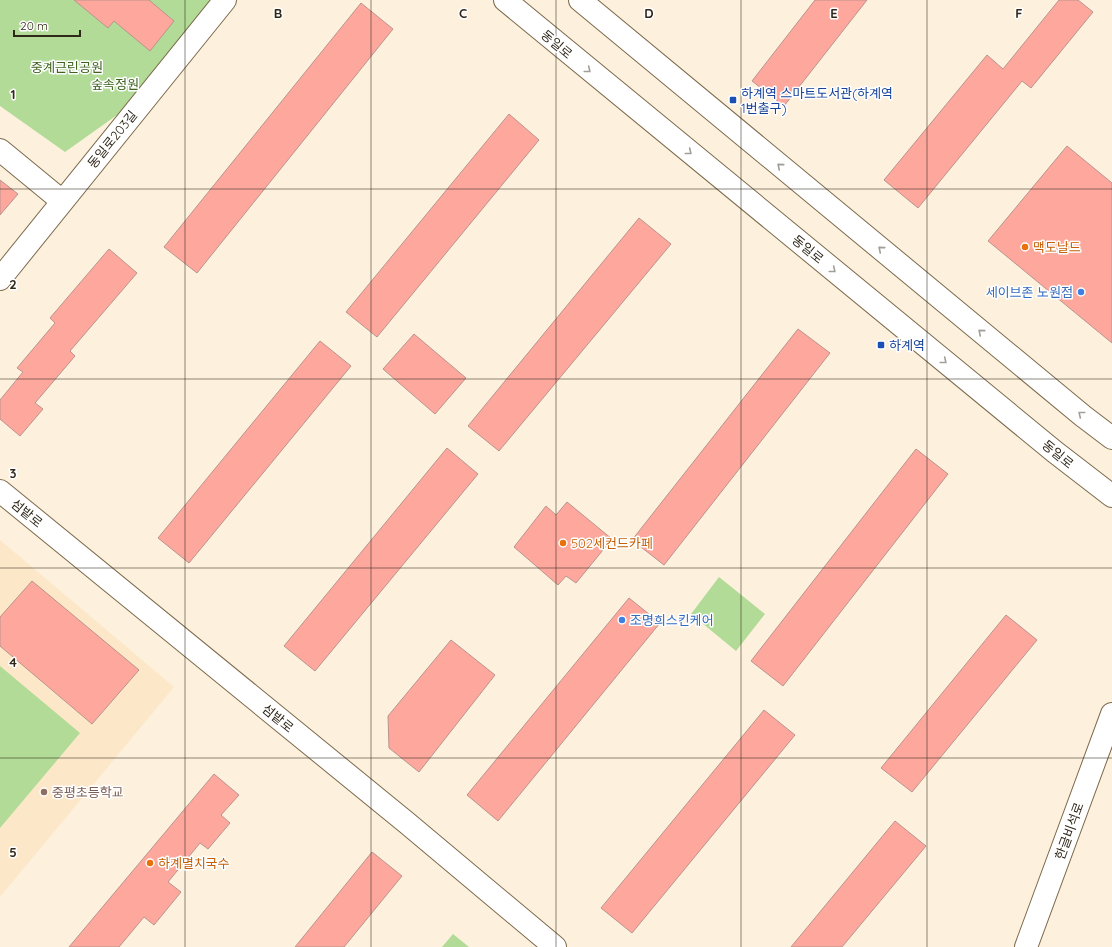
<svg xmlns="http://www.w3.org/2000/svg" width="1112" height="947" font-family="Quicksand,'Noto Sans KR',sans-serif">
	<rect width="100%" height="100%" fill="#fdf1dd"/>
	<path fill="#fce8c8" d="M 0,540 L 174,687 L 0,897 Z"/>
	<path fill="#b1db96" d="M 0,0 L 212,0 L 146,82 L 117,115 L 65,152 L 0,106 Z
		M 719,577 L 765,614 L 736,651 L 691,614 Z
		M 0,666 L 80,733 L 0,828 Z
		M 453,934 L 469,947 L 442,947 Z"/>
	<path fill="#fea79d" stroke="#ba938d" d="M 74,0 L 149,0 L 174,21 L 150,51 L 114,21 L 108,28 Z
		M 815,0 L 867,0 L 784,106 L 752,81 Z
		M 1059,0 L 1078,0 L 1093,12 L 1031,88 L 1022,81 L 918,208 L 884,180 L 987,55 L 1003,69 Z
		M 361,3 L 393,29 L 197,273 L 164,247 Z
		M 509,114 L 539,140 L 377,337 L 346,312 Z
		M 1067,146 L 1112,183 L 1112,343 L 988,241 Z
		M 0,180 L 18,194 L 0,215 Z
		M 639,218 L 671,244 L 499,451 L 468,426 Z
		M 109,249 L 137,273 L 70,351 L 75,356 L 35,403 L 43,409 L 20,436 L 0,419 L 0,400 L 23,372 L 17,368 L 55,323 L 50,318 Z
		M 798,329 L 830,353 L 664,565 L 632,540 Z
		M 414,334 L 466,378 L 435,414 L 383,369 Z
		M 320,341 L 351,366 L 189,563 L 158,538 Z
		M 447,448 L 478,474 L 315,671 L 284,646 Z
		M 916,449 L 948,474 L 783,686 L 751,661 Z
		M 567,502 L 612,539 L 576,583 L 566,576 L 558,585 L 514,547 L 546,506 L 556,515 Z
		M 32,581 L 139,670 L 92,724 L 0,646 L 0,617 Z
		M 629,598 L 660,623 L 498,821 L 467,795 Z
		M 1006,615 L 1037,640 L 912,792 L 881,768 Z
		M 451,640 L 495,675 L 419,772 L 389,748 L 388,716 Z
		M 764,710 L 795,735 L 632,933 L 601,908 Z
		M 214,774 L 239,795 L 221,815 L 230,823 L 208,849 L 200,843 L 168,882 L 181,892 L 154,925 L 144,917 L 119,947 L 69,947 Z
		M 895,821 L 926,846 L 842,947 L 791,947 Z
		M 372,852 L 402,876 L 344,947 L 295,947 Z"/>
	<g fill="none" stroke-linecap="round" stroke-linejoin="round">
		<g stroke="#7c6a4c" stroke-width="24">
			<path id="minor" d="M 0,150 L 62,201"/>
		</g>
		<g stroke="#7c6a4c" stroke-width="24">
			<path id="tertiary" d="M 0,279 L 225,0"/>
		</g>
		<g stroke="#7c6a4c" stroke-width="24">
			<path id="secondary" d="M 0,491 L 407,823 L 555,947
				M 1026,947 L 1112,714"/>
		</g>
		<g stroke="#7c6a4c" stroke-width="24">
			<path id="primary" d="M 505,0 L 1055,452 L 1112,496
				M 580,0 L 1083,416 L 1112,438"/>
		</g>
		<use href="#minor" stroke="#fff" stroke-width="22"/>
		<use href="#tertiary" stroke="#fff" stroke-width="22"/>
		<use href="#secondary" stroke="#fff" stroke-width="22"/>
		<use href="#primary" stroke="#fff" stroke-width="22"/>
	</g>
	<defs><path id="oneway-chevron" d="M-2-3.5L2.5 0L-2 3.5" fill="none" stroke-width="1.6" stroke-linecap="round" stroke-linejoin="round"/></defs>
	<g stroke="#a29e98">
		<use href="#oneway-chevron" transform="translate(588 70) rotate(39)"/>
		<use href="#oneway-chevron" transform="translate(689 152) rotate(39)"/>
		<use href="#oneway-chevron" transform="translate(780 166) rotate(-140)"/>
		<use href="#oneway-chevron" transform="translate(881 249) rotate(-140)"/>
		<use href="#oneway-chevron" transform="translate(833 270) rotate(39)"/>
		<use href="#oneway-chevron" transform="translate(981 332) rotate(-140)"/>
		<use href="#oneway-chevron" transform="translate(944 361) rotate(39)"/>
		<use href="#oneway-chevron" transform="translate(1081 414) rotate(-141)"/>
	</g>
	<path fill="none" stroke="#30281b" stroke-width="1" stroke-opacity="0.55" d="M 185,0 L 185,947M 371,0 L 371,947M 556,0 L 556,947M 741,0 L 741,947M 927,0 L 927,947M 0,189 L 1112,189M 0,379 L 1112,379M 0,568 L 1112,568M 0,758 L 1112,758"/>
	<g fill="#1a4fb4" stroke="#fff" stroke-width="1.5">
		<rect x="729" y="96" width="8" height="8" rx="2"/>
		<rect x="877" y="341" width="8" height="8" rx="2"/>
	</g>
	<g fill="#e8710a" stroke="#fff" stroke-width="1.5">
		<circle cx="1025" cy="247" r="4"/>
		<circle cx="563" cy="543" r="4"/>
		<circle cx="150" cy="863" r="4"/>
	</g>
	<g fill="#3f7fe0" stroke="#fff" stroke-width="1.5">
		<circle cx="1081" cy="292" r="4"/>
		<circle cx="622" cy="620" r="4"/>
	</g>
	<circle fill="#8d6e63" stroke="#fff" stroke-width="1.5" cx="44" cy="792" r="4"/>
	<g text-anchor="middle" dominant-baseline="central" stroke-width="3" stroke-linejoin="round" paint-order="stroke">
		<g font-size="13" fill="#30281b" stroke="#fff">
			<text transform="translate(557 44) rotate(40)">동일로</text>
			<text transform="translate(112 139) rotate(-51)">동일로203길</text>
			<text transform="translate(808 249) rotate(39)">동일로</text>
			<text transform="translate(1058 454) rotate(39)">동일로</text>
			<text transform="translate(27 513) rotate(39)">섬밭로</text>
			<text transform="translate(278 718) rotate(39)">섬밭로</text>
			<text transform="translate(1069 831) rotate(-70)">한글비석로</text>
		</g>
		<g font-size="13" fill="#3d631d" stroke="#fff">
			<text x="67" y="67">중계근린공원</text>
			<text x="115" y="84">숲속정원</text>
		</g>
		<g font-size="13" fill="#164399" stroke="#fff" text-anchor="start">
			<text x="741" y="93">하계역 스마트도서관(하계역<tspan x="741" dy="15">1번출구)</tspan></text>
			<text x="889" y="345">하계역</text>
		</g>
		<g font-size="13" fill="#c56008" stroke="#fff" text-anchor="start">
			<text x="1033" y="247">맥도날드</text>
			<text x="571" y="543">502세컨드카페</text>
			<text x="158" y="863">하계멸치국수</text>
		</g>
		<g font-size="13" fill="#366cbe" stroke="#fff" text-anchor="end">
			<text x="1073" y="292">세이브존 노원점</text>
			<text x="630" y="620" text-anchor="start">조명희스킨케어</text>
		</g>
		<g font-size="13" fill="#785e54" stroke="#fff" text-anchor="start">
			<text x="52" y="792">중평초등학교</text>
		</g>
	</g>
	<g font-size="13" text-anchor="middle" font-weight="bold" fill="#30281b" stroke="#fff" stroke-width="3" stroke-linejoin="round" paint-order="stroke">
		<text x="278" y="18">B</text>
		<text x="463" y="18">C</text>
		<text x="649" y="18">D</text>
		<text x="834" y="18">E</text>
		<text x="1019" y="18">F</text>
		<text x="13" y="99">1</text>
		<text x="13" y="289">2</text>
		<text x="13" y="478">3</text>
		<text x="13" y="667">4</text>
		<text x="13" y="857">5</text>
	</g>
	<path d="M14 30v6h66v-6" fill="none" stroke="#30281b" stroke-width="2"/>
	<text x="20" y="30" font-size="12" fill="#30281b" stroke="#ffffff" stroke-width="3" paint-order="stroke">20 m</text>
</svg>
